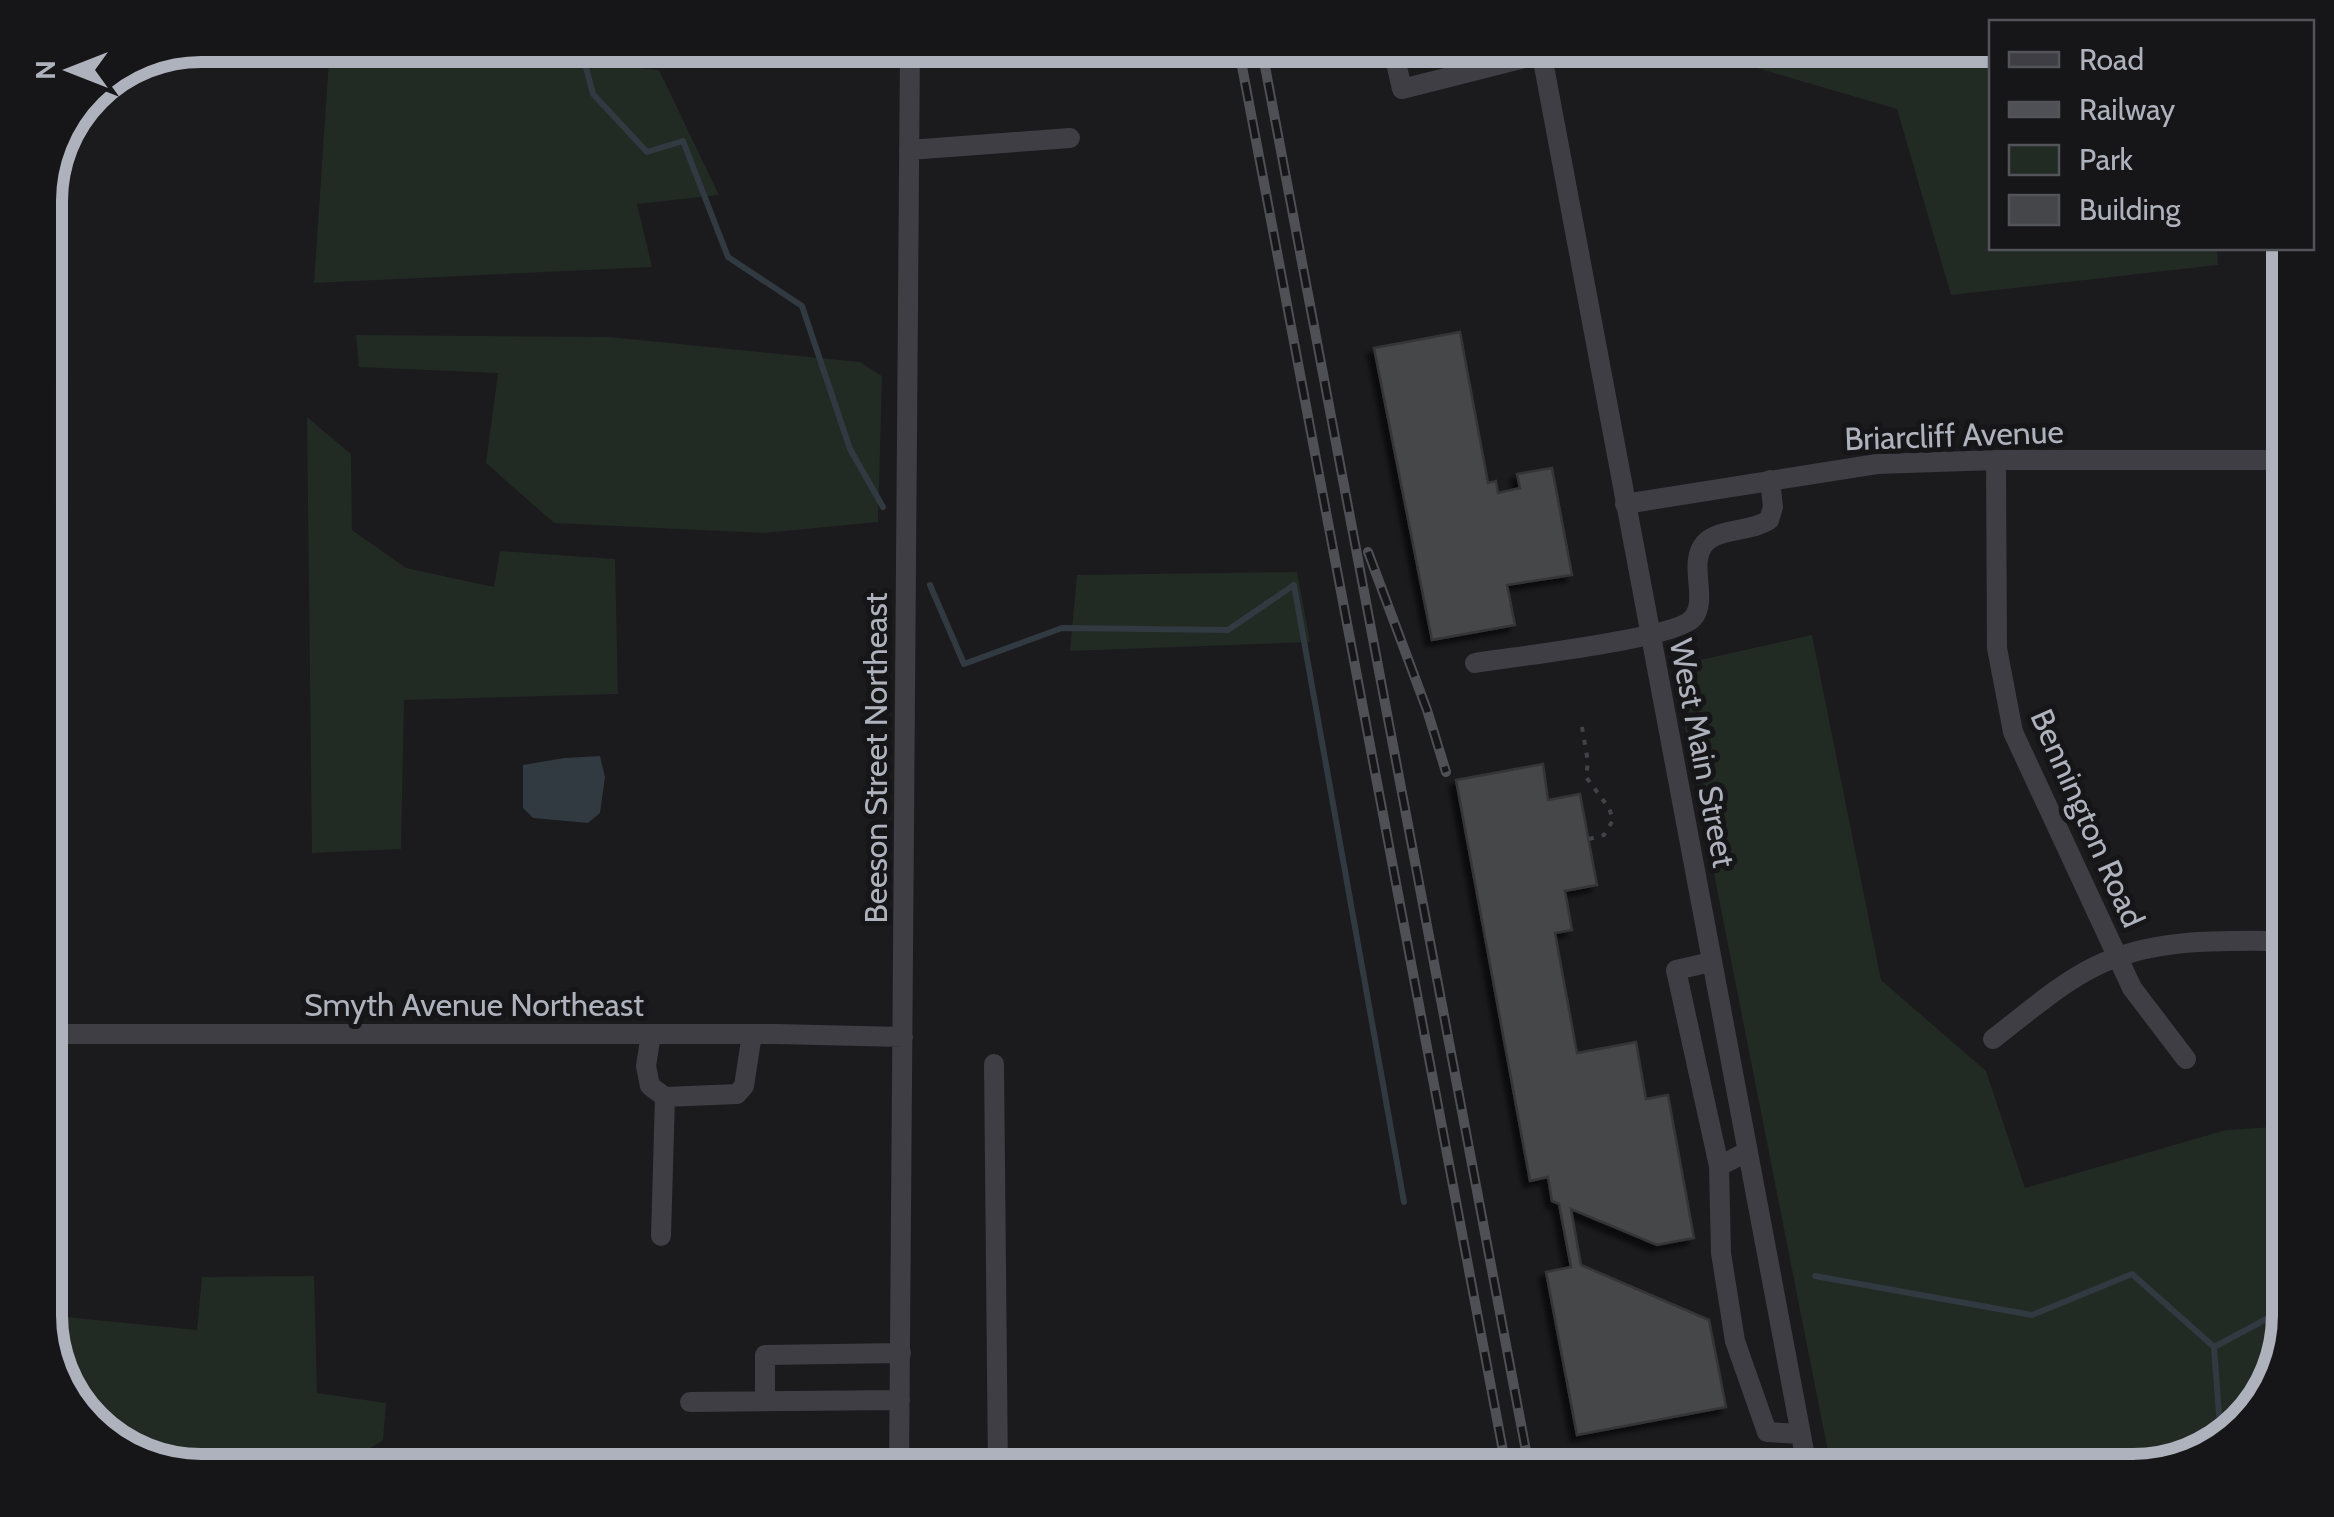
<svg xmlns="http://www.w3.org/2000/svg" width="2334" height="1517" font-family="Cabin,sans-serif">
	<defs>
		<filter id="shadow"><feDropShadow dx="-6" dy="6" stdDeviation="2.5" flood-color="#0009"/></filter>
	</defs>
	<rect width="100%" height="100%" fill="#1b1a1d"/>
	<path fill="#222a24" d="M 330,45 L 548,45 L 552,57 L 659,70 L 719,195 L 637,204 L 652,267 L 314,283 Z
		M 1750,45 L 1991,45 L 1992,248 L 2217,248 L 2218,265 L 1951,295 L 1897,109 L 1743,64 Z
		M 356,335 L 609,337 L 860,362 L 882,376 L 878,522 L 764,533 L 554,523 L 486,463 L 498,373 L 359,367 Z
		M 307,417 L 351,454 L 352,530 L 406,568 L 494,587 L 500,551 L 615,559 L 618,694 L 404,700 L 401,849 L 312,853 Z
		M 1297,572 L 1310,642 L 1070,651 L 1077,575 Z
		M 1812,635 L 1881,980 L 1986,1071 L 2025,1188 L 2226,1130 L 2289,1126 L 2289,1316 L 2263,1402 L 2210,1451 L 2133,1472 L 1832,1472 L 1673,666 Z
		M 314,1276 L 317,1393 L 386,1403 L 383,1440 L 334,1472 L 202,1472 L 115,1446 L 66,1394 L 45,1325 L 45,1315 L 197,1330 L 202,1277 Z"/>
	<path fill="#313941" d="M 600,756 L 605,777 L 600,813 L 588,823 L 533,818 L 523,808 L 523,765 L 564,758 Z"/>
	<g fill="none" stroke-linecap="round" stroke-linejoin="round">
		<path stroke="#313941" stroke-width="6" d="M 580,45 L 593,94 L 647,152 L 683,141 L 728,257 L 802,306 L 850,449 L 883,507
			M 930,585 L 964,664 L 1062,628 L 1228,630 L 1294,585 L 1404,1202
			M 1815,1276 L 2032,1315 L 2132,1274 L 2214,1347 L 2221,1441
			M 2214,1347 L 2289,1307"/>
	</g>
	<path fill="#45464a" stroke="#353539" stroke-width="2.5" filter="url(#shadow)" d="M 1460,332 L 1488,483 L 1496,481 L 1498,493 L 1520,488 L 1517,474 L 1552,468 L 1572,575 L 1507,585 L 1515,625 L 1432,640 L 1374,348 Z
		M 1543,764 L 1548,800 L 1580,794 L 1597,885 L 1565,891 L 1572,930 L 1555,933 L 1577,1053 L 1636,1042 L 1646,1099 L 1668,1095 L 1694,1238 L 1657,1245 L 1571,1209 L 1581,1265 L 1709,1320 L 1726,1407 L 1577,1435 L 1546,1272 L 1571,1267 L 1559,1204 L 1552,1201 L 1548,1177 L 1530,1181 L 1456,780 Z"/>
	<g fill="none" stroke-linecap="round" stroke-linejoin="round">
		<path stroke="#424349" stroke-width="4" stroke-dasharray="5 8" stroke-linecap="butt" d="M 1582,727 L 1588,762 L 1586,777 L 1609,808 L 1613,820 L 1604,835 L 1589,839"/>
		<path stroke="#3e3e44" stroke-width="20" d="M 1392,45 L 1402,89 L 1541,54
			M 1540,45 L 1808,1472
			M 909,150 L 1070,138
			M 1996,460 L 1997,648 L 2013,732 L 2132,988 L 2186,1059
			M 1625,504 L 1877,464 L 1996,460 L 2289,460
			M 1475,663 C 1510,657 1676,639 1693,618 C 1709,599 1687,563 1705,543 C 1719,528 1751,532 1769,520 L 1773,507 L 1770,480
			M 1711,962 L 1676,970 L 1719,1166
			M 45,1034 L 776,1034 L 903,1037
			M 651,1034 L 646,1066 L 650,1086 L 665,1097 L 737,1094 L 744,1086 L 752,1034
			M 1993,1039 C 2026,1014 2059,984 2096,966 C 2154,937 2225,941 2289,941
			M 994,1064 L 998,1472
			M 1747,1152 L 1719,1166 L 1721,1253 L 1735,1341 L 1767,1432 L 1801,1434
			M 661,1236 L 665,1097
			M 765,1401 L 765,1355 L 901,1353
			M 690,1402 L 900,1400
			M 899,1472 L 910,45"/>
		<g stroke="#4f5056" stroke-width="10">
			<path id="rail" d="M 1238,45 L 1507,1472
				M 1261,45 L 1530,1472
				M 1368,552 L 1427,710 L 1446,772"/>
		</g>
		<use href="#rail" stroke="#161518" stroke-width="6" stroke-dasharray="19" stroke-linecap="butt"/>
	</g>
	<g text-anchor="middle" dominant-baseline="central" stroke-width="10" stroke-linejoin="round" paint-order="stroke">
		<g font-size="32" fill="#aeb2bc" stroke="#161518">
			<text transform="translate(1954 435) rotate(-2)">Briarcliff Avenue</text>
			<text transform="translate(1703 753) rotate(79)">West Main Street</text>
			<text transform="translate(875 758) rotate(-90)">Beeson Street Northeast</text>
			<text transform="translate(2088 818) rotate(66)">Bennington Road</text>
			<text x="474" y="1004">Smyth Avenue Northeast</text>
		</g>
	</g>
	<path d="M0 0H2334V1517H0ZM201 62H2133A139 139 0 0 1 2272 201V1315A139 139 0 0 1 2133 1454H201A139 139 0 0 1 62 1315V201A139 139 0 0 1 201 62Z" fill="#161518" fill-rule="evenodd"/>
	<path fill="none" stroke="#aeb2bc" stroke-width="12" d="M201 62H2133A139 139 0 0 1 2272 201V1315A139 139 0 0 1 2133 1454H201A139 139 0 0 1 62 1315V201A139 139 0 0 1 201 62Z"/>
	<rect x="1989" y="20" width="325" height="230" fill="#161518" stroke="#53545a" stroke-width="2.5"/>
	<rect x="2009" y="52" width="50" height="15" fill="#3e3e44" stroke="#53545a" stroke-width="2.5"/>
	<text x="2079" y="70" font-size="30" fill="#aeb2bc">Road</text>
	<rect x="2009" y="102" width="50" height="15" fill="#4f5056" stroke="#53545a" stroke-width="2.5"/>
	<text x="2079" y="120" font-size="30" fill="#aeb2bc">Railway</text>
	<rect x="2009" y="145" width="50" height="30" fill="#222a24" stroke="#53545a" stroke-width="2.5"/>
	<text x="2079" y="170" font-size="30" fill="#aeb2bc">Park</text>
	<rect x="2009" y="195" width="50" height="30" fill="#45464a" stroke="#53545a" stroke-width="2.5"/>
	<text x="2079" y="220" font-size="30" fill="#aeb2bc">Building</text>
	<g transform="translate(70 70) rotate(270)" stroke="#161518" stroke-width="8" paint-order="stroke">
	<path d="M0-8L18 38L0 25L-18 38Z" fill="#aeb2bc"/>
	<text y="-15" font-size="28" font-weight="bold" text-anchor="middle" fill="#aeb2bc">N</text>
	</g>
</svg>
